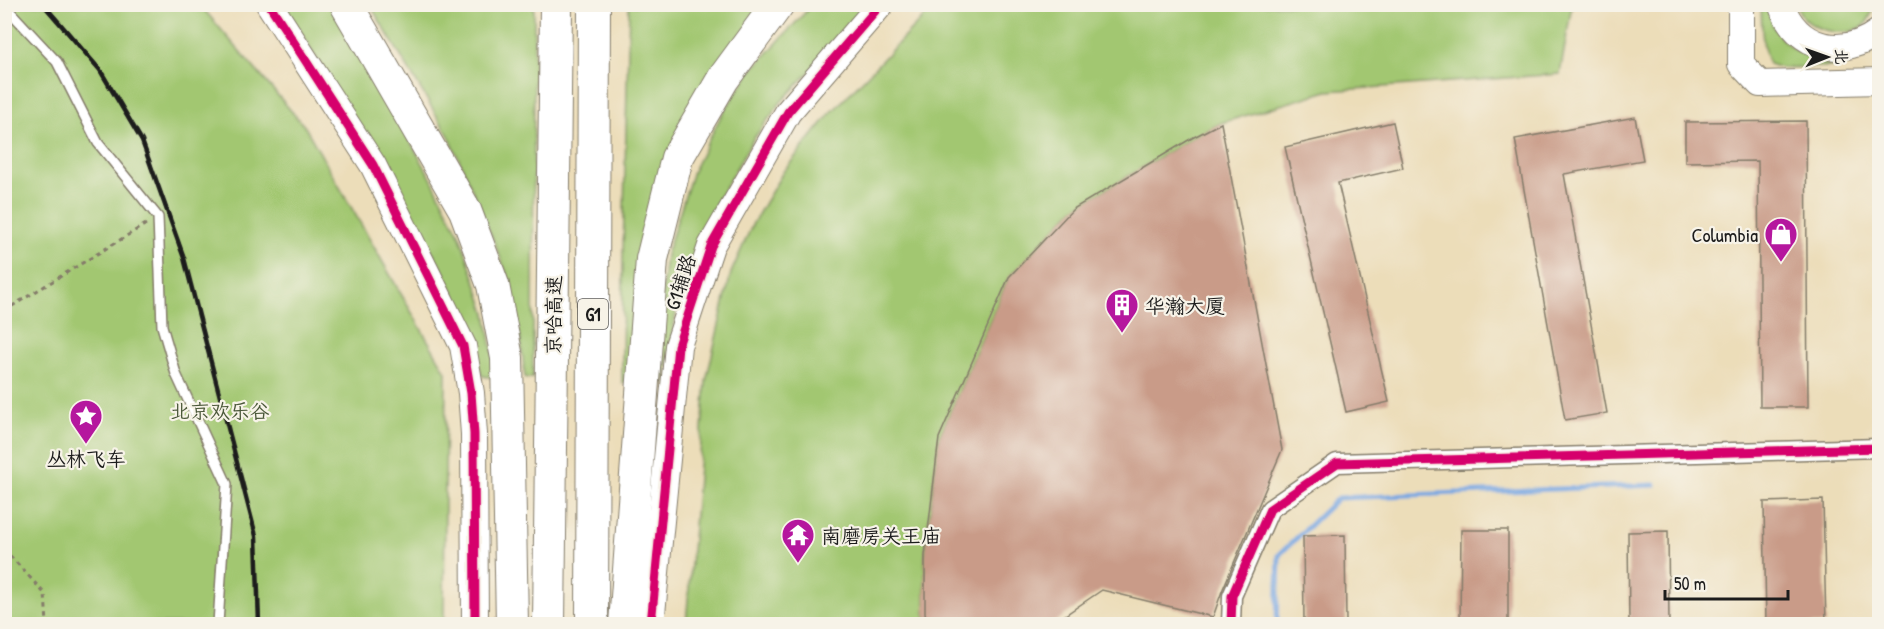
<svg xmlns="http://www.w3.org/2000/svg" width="1884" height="629" font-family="'Patrick Hand','LXGW WenKai TC',sans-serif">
	<rect width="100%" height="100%" fill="#f7f3e8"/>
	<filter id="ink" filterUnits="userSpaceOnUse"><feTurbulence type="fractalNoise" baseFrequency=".0167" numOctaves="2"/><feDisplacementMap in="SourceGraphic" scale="12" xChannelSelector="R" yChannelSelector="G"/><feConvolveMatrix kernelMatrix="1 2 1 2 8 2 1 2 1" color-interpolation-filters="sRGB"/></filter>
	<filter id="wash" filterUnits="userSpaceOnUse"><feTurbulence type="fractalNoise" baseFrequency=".008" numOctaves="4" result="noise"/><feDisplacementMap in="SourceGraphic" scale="24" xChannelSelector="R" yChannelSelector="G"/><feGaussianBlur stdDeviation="1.35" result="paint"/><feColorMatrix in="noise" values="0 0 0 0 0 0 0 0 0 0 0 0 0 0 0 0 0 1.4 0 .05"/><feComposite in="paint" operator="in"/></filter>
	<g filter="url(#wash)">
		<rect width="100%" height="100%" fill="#ecddb9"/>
		<path fill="#a2c771" stroke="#5f7246" stroke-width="1.5" d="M 4,5 L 200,5 L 305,127 L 446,372 L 444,624 L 5,624 Z
			M 284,5 L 332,5 L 430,176 L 460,236 L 486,313 L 497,378 L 482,376 L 467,321 L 440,264 Z
			M 370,5 L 534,5 L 533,378 L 525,378 L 521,341 L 509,279 L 481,210 L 449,136 Z
			M 629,5 L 772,5 L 695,108 L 629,384 L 622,383 L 623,253 Z
			M 812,5 L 873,5 L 781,102 L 752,141 L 715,205 L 679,294 L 665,382 L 652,382 L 666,255 L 693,171 L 721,116 L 750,72 Z
			M 935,5 L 1572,5 L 1560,74 L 1327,91 L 1221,123 L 1192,138 L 1073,209 L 1009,277 L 939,438 L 925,556 L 925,613 L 928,624 L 686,624 L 706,381 L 731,273 L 753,223 L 783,172 L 829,115 Z
			M 1761,5 L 1769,5 L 1773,26 L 1781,38 L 1793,49 L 1820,63 L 1845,66 L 1781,68 L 1769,64 C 1761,45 1762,25 1761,5 Z
			M 1796,5 L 1874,4 L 1874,5 C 1873,10 1870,17 1867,22 C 1852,39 1817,33 1803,17 C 1800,14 1798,8 1796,5 Z"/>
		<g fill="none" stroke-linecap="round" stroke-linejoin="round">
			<path stroke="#79a7e2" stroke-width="5" d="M 1277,624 L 1279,555 L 1338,498 L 1655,485"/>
		</g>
		<g id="blocks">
			<path fill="#c99b88" d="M 1635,117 L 1643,160 L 1564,174 L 1607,413 L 1565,420 L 1515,139 Z
				M 1806,121 L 1808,407 L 1760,407 L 1758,161 L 1685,162 L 1685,122 Z
				M 1393,122 L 1403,168 L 1338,183 L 1389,402 L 1346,412 L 1285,147 Z
				M 1221,123 L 1282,450 L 1222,591 L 1213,617 L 1102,590 L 1052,624 L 928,624 L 925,613 L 925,556 L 939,438 L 1009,277 L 1073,209 L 1192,138 Z
				M 1823,500 L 1826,624 L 1766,624 L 1764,502 Z
				M 1461,530 L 1508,530 L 1508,624 L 1460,624 Z
				M 1668,531 L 1669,624 L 1629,624 L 1628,532 Z
				M 1345,535 L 1346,624 L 1304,624 L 1303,536 Z"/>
		</g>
	</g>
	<g filter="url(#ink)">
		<use href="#blocks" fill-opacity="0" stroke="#847c6a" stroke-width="1.5"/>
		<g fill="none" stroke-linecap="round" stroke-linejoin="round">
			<g stroke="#847c6a" stroke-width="12">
				<path id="lane" d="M 4,5 L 57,62 L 98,143 L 158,217 L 162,326 L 176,374 L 227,484 L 218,624"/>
			</g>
			<g stroke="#847c6a" stroke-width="21">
				<path id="street" d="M 1231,624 L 1232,596 L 1270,509 L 1337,463 L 1880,448"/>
			</g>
			<g stroke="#847c6a" stroke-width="28">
				<path id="secondary" d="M 269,4 L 373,165 L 463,346 L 471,393 L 474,434 L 475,624
					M 1741,4 L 1741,64 L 1760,84 L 1880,81
					M 1781,4 C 1797,50 1843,59 1880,31
					M 651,624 L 678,346 L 711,246 L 788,112 L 881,4"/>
			</g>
			<g stroke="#847c6a" stroke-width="34">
				<path id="highway" d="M 346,4 L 465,210 L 493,285 L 507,358 L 512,624
					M 549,624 L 556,4
					M 592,624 L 594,4
					M 625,624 L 652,259 L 677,158 L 723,79 L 778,4"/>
			</g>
			<path stroke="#847c6a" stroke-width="3" stroke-dasharray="4.5 4.5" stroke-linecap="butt" d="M 4,311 L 146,224
				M 4,549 L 45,594 L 47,624"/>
			<use href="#lane" stroke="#fff" stroke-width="9"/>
			<use href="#street" stroke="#fff" stroke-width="18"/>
			<use href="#secondary" stroke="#fff" stroke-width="26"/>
			<use href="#highway" stroke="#fff" stroke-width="32"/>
			<path stroke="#1c1c1c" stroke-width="4.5" d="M 43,4 L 100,70 L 142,141 L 184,258 L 256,536 L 259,624"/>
			<g stroke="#f7f3e8" stroke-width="13">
				<path id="cycleway" d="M 269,4 L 373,165 L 463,346 L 471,393 L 474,434 L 475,624
					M 651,624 L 678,346 L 711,246 L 788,112 L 881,4
					M 1231,624 L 1232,596 L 1270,509 L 1337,463 L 1880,448"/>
			</g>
			<use href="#cycleway" stroke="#d6006c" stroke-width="9"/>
		</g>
	</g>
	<defs>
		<g id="shop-pin" transform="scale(1.725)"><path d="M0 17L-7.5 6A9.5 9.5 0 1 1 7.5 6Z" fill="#b5179e" stroke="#f7f3e8"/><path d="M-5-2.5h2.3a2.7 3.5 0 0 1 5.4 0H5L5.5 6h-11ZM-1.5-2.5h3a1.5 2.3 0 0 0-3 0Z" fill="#fff"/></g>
		<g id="building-pin" transform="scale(1.725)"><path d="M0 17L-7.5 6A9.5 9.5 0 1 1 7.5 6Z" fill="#b5179e" stroke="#f7f3e8"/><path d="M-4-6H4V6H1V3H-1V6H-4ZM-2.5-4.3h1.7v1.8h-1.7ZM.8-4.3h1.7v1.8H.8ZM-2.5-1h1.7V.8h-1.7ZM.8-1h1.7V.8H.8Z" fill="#fff"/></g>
		<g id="sight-pin" transform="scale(1.725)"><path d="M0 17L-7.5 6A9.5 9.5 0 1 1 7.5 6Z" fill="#b5179e" stroke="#f7f3e8"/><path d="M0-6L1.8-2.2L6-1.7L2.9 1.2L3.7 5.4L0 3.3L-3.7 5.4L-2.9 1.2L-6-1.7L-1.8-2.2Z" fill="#fff"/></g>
		<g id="temple-pin" transform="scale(1.725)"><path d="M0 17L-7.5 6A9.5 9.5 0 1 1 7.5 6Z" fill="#b5179e" stroke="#f7f3e8"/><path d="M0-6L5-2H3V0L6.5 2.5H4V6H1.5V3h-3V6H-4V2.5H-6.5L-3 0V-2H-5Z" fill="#fff"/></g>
	</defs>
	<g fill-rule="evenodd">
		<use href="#shop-pin" x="1781" y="234"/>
		<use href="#building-pin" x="1122" y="305"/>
		<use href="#sight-pin" x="86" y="416"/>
		<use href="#temple-pin" x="798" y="535"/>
	</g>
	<g text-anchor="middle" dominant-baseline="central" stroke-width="4.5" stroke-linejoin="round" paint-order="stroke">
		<rect fill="#f7f3e8" stroke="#5e5c59" stroke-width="1.5" x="578" y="299" width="30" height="30" rx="4.5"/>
		<g font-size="18" font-weight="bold" fill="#1c1c1c">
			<text x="593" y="314">G1</text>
		</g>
		<g font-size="20" fill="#1c1c1c" stroke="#f7f3e8" text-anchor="start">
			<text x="1758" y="234" text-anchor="end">Columbia</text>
			<text x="1145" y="305">华瀚大厦</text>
			<text x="86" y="458" text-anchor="middle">丛林飞车</text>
			<text x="821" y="535">南磨房关王庙</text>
		</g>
		<g font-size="20" fill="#1c1c1c" stroke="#f7f3e8">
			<text transform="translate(680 282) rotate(-72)">G1辅路</text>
			<text transform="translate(553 315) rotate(-89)">京哈高速</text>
		</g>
		<g font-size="20" fill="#4b583a" stroke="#f7f3e8">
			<text x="220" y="410">北京欢乐谷</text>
		</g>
	</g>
	<rect width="1884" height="629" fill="none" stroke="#f7f3e8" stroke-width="24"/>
	<g transform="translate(1827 57) rotate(89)" stroke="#f7f3e8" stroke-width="4.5" paint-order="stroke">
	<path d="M0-4.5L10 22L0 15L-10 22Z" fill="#1c1c1c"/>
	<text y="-9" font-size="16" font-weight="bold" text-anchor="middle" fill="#1c1c1c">北</text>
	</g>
	<path d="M1665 590v9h123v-9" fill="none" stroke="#1c1c1c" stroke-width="3"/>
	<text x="1674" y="590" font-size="18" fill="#1c1c1c" stroke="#f7f3e8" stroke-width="4.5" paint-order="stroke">50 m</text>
</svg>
